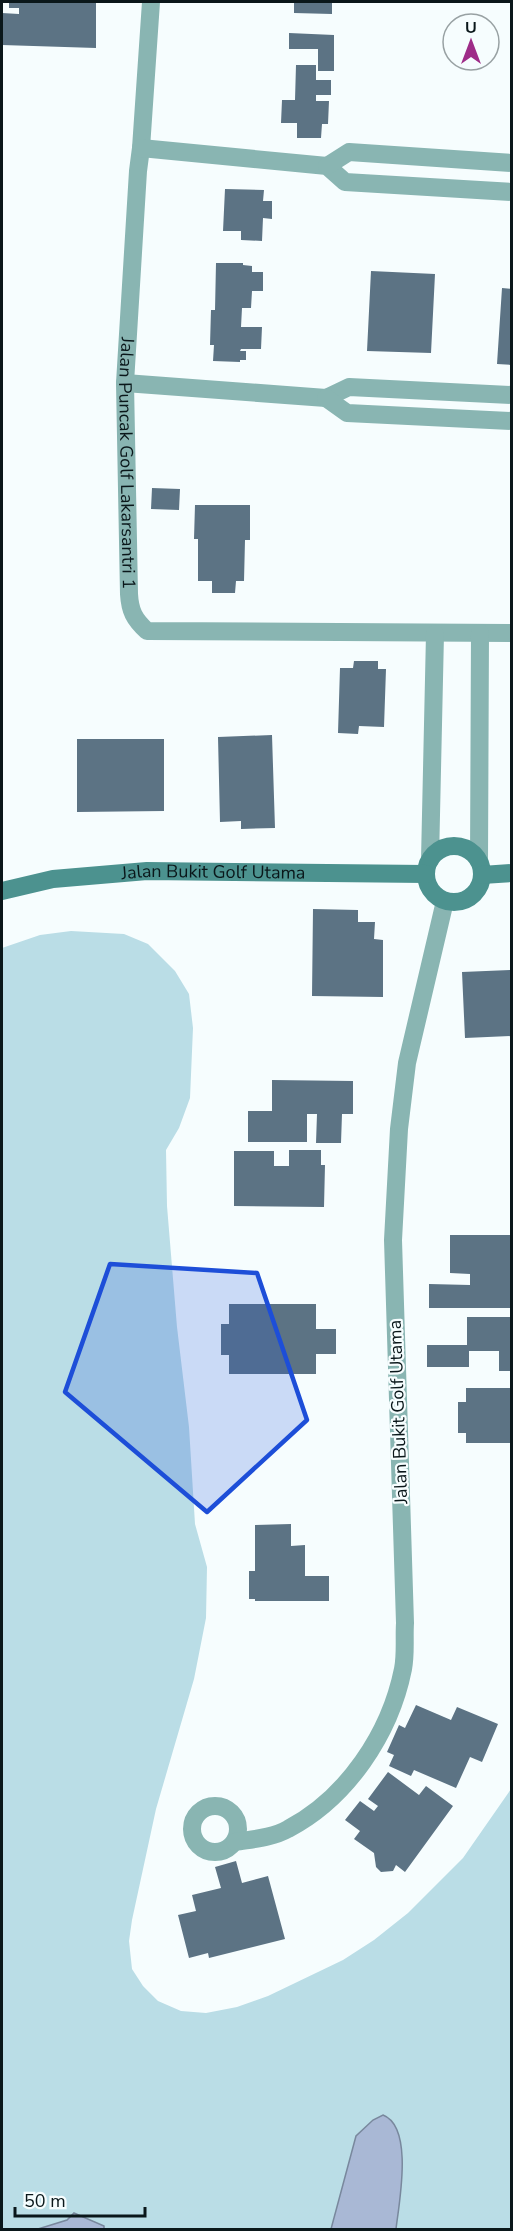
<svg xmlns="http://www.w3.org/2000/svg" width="513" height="2231" font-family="'Nunito Sans',sans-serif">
	<rect width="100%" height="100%" fill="#f6fdfe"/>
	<path fill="#badde6" d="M 71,931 L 124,934 L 148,944 L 175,971 L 189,994 L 193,1028 L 190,1098 L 179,1128 L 166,1150 L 167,1206 L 177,1327 L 189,1427 L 195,1524 L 207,1567 L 206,1618 L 194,1679 L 156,1809 L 132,1920 L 129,1941 L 132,1969 L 143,1986 L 158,2001 L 181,2011 L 206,2013 L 237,2007 L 268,1996 L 343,1960 L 374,1940 L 408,1913 L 463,1858 L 511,1789 L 511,2229 L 2,2229 L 2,948 L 40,935 Z"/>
	<path fill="#a9b8d5" stroke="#79889d" stroke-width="1.5" d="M 383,2115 C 414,2127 399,2203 396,2229 L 331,2229 L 356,2136 L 373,2120 Z
		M 74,2213 L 104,2226 L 104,2229 L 38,2229 L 67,2220 Z"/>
	<path fill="#5c7384" d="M 9,2 L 96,2 L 96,48 L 2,45 L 2,13 L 19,14 L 19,8 L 9,8 Z
		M 294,2 L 332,2 L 332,14 L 294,13 Z
		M 289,33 L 334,35 L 334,71 L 318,71 L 318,49 L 289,49 Z
		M 296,65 L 316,65 L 316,80 L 331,80 L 331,95 L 316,95 L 316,101 L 329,101 L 328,124 L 322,124 L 321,138 L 297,138 L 297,123 L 281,123 L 282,100 L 295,100 Z
		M 225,189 L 264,190 L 263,201 L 272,201 L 272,219 L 263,218 L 262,241 L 241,240 L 241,231 L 223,231 Z
		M 216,263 L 243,263 L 243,265 L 252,266 L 252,272 L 263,272 L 263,291 L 252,291 L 251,308 L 242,308 L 241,327 L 262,327 L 261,349 L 241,349 L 240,351 L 246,351 L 246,360 L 240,360 L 240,362 L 213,361 L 214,345 L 210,345 L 211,310 L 215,310 Z
		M 371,271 L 435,274 L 431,353 L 367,351 Z
		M 502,288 L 512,289 L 512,365 L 497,364 Z
		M 152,488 L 180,489 L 179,510 L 151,509 Z
		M 195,505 L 250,505 L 250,540 L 245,540 L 244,581 L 236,581 L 235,593 L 212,593 L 212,581 L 198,581 L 198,539 L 194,539 Z
		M 354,661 L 378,661 L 378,669 L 386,669 L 384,727 L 359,726 L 358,734 L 338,733 L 340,668 L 353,668 Z
		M 272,735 L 275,828 L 241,829 L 241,821 L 220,822 L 218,737 Z
		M 77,739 L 164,739 L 164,811 L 77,812 Z
		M 313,909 L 358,910 L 358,922 L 375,922 L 374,939 L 383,940 L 383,997 L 312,996 Z
		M 510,970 L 512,1036 L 465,1038 L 462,972 Z
		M 272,1080 L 353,1081 L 353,1114 L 342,1114 L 341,1143 L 316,1143 L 317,1114 L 307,1114 L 307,1142 L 248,1142 L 248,1111 L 272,1111 Z
		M 289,1150 L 321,1150 L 321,1165 L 325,1165 L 324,1207 L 234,1206 L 234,1151 L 274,1151 L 274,1166 L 289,1166 Z
		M 450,1235 L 512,1235 L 512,1308 L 429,1308 L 429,1284 L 470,1285 L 470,1274 L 450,1273 Z
		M 229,1304 L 316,1304 L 316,1329 L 336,1329 L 336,1354 L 316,1354 L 316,1374 L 229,1374 L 229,1355 L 221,1355 L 221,1324 L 229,1324 Z
		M 467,1317 L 512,1317 L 512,1371 L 499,1371 L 499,1351 L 469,1351 L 469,1367 L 427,1367 L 427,1345 L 467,1345 Z
		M 466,1388 L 512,1388 L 512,1443 L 466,1443 L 466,1433 L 458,1433 L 458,1402 L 466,1402 Z
		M 291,1524 L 291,1546 L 305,1545 L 305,1576 L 329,1576 L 329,1601 L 255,1601 L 255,1599 L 249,1599 L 249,1571 L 255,1571 L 255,1525 Z
		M 416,1705 L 451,1720 L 457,1707 L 498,1724 L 482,1762 L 470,1757 L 456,1788 L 414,1770 L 411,1776 L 389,1766 L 394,1755 L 387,1752 L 399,1725 L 405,1728 Z
		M 388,1772 L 419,1795 L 426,1786 L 453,1806 L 405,1872 L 396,1865 L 393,1871 L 381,1872 L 376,1867 L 374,1853 L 354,1839 L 360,1831 L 345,1820 L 360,1801 L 374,1811 L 378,1806 L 368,1799 Z
		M 236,1861 L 242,1883 L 268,1876 L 285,1939 L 209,1958 L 208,1953 L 189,1958 L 178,1915 L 196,1911 L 192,1895 L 221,1888 L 215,1867 Z"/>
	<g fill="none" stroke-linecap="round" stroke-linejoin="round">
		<g stroke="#89b5b2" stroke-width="18">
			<path id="s1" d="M 151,2 L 141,148 L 138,171 L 125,383 L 129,594 C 130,611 134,619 147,631 L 512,633"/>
			<path d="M 141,148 L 327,166 L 345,182 L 512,192"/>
			<path d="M 327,166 L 349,152 L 512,163"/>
			<path d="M 125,383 L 326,398 L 349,387 L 512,395"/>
			<path d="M 326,398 L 347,413 L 512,421"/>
			<path d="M 430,860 L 435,634"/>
			<path d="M 479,861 L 480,633"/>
			<circle cx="215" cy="1829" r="23"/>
			<path d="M 235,1842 C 253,1839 272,1838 288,1829 C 347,1798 390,1734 403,1669 C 406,1654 404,1638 405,1623 L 393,1240 L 399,1129 L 407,1063 L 445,901"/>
		</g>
		<g stroke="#4c928f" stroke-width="18">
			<circle cx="454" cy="874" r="28"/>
			<path d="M 482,875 L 512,873"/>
			<path id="s2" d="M 2,891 L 53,879 L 147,871 L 426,874"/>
		</g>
	</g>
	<path fill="#1d4ed8" fill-opacity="0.2" stroke="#1d4ed8" stroke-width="4.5" stroke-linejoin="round" d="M 110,1264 L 257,1273 L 307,1420 L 207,1512 L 65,1392 Z"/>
	<g text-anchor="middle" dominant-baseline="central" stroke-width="4.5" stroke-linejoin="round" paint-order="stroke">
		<g font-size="18" fill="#0a171a" stroke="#f6fdfe">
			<text stroke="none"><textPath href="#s1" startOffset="462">Jalan Puncak Golf Lakarsantri 1</textPath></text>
			<text stroke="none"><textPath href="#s2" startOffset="213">Jalan Bukit Golf Utama</textPath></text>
			<text transform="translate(398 1412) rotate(-92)">Jalan Bukit Golf Utama</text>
		</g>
	</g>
	<rect width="513" height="2231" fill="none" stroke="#0a171a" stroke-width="6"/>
	<g transform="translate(471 42)"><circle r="28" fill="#f6fdfe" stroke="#98a1a3" stroke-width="1.5"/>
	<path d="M0-4.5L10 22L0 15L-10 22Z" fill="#9e2c88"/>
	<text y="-9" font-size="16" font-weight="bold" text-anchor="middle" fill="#0a171a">U</text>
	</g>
	<path d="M15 2207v9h130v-9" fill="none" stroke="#0a171a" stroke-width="3"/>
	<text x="24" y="2207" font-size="18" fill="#0a171a" stroke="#f6fdfe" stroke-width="4.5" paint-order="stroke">50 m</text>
</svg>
